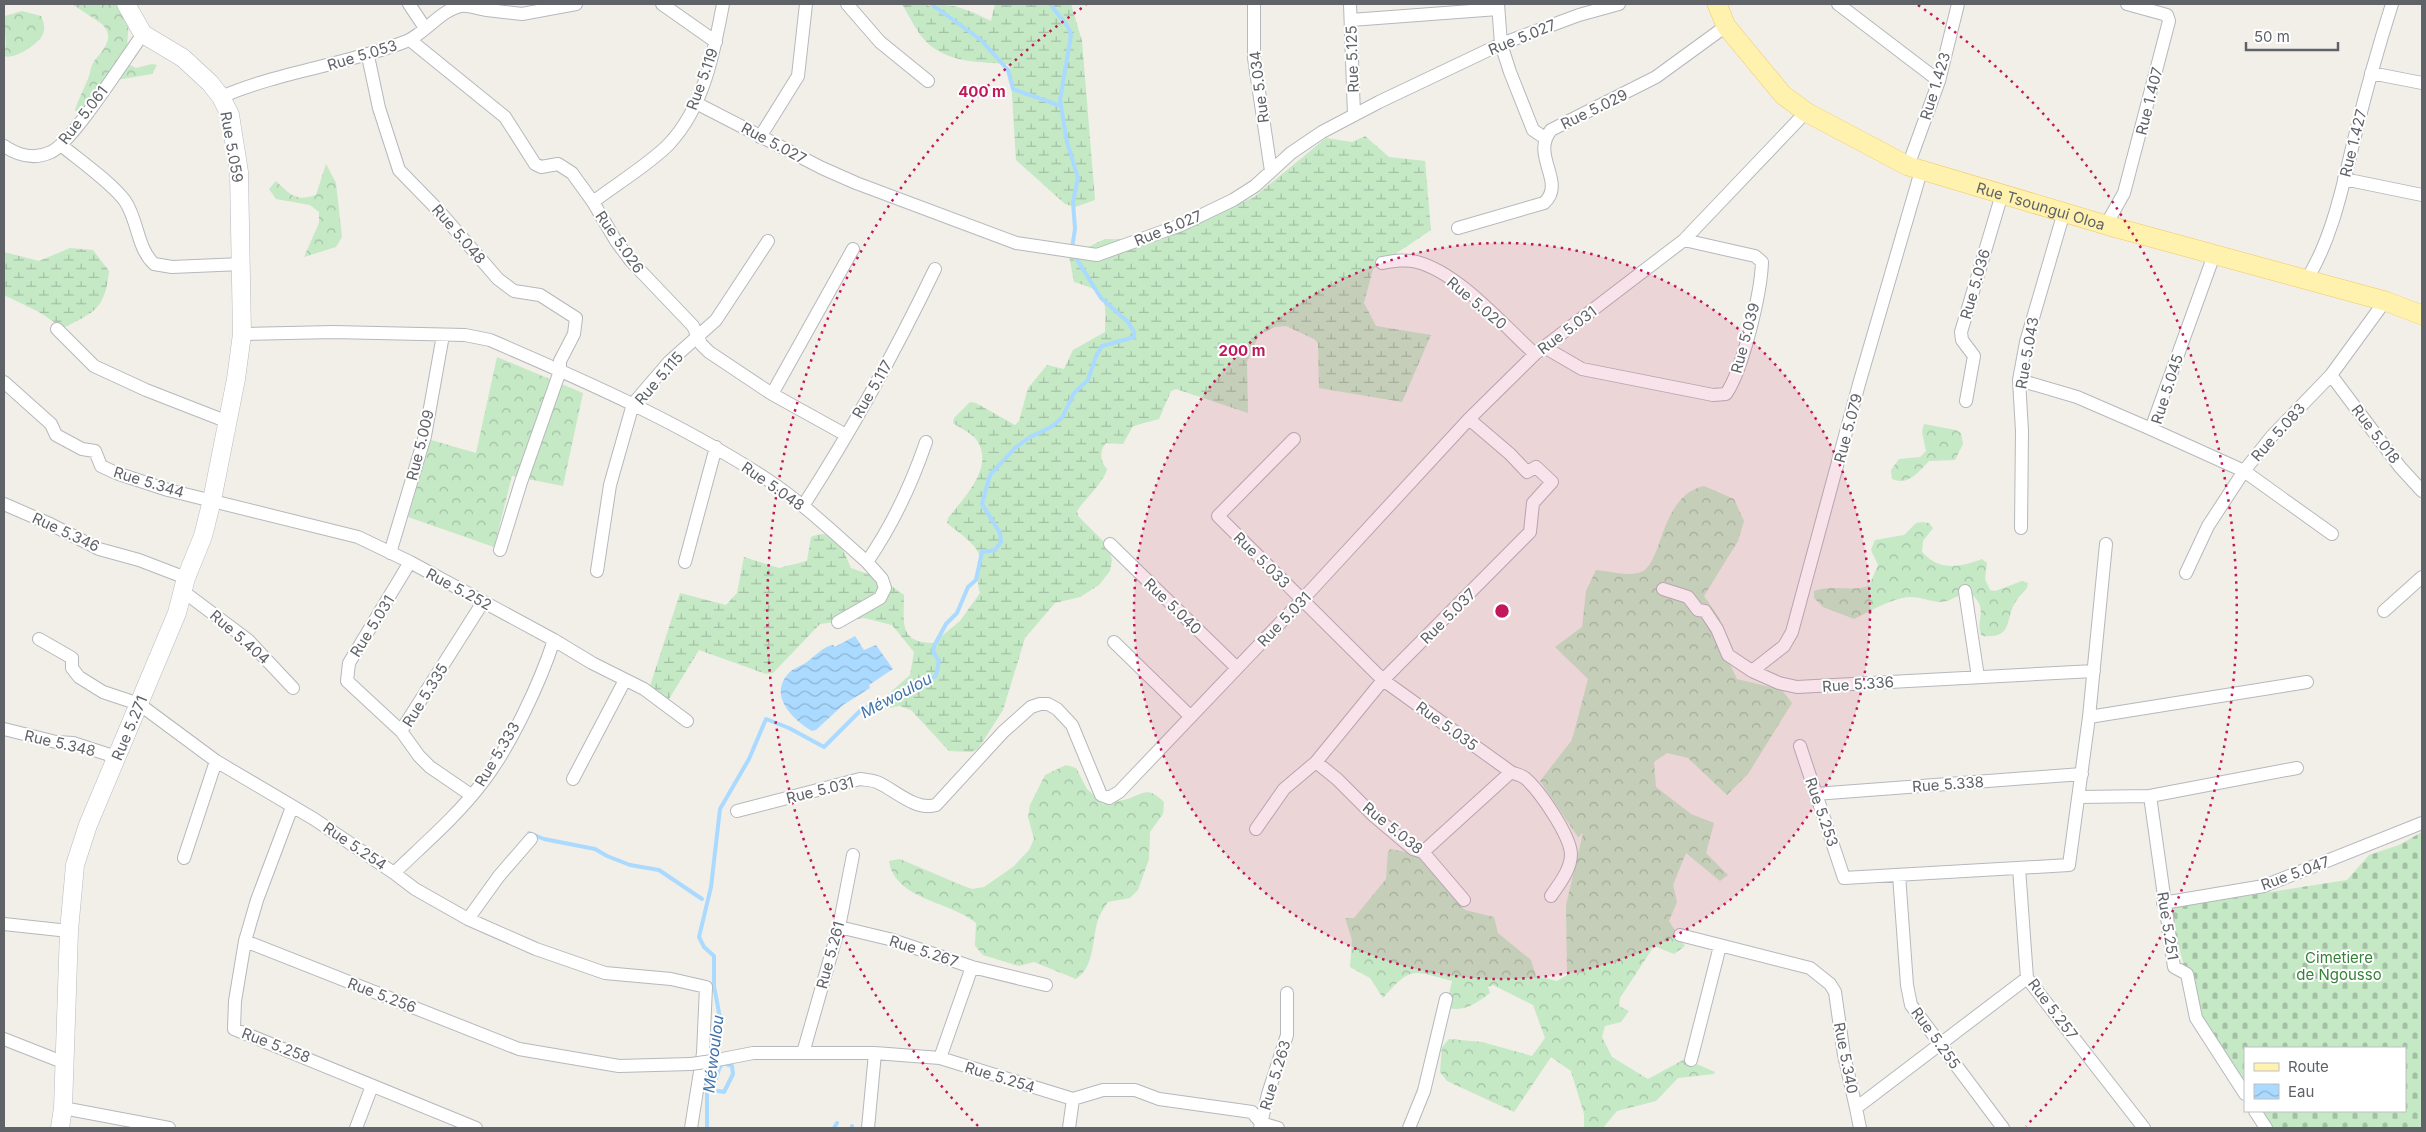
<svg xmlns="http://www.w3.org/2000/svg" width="2426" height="1132" font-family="Inter,sans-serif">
	<defs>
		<pattern id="forest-crowns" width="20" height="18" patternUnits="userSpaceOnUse" patternTransform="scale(1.25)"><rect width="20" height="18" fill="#c5e8c5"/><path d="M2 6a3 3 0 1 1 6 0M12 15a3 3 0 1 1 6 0" fill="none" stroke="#a3c0a4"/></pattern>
		<pattern id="wetland-marsh" width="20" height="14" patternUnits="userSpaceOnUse" patternTransform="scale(1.25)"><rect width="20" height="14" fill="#c5e8c5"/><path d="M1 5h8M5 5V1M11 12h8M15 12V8" fill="none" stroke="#a3c0a4"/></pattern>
		<pattern id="cemetery-stones" width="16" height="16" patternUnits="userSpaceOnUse" patternTransform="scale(1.25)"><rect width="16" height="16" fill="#c5e8c5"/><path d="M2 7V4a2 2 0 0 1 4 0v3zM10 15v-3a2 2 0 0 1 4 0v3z" fill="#a3c0a4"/></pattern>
		<pattern id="water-waves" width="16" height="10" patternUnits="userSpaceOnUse" patternTransform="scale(1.25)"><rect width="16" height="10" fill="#aadaff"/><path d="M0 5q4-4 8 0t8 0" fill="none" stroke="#8eb4d2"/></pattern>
	</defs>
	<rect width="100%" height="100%" fill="#f1efe8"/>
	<path fill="url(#forest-crowns)" d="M 72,4 L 125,4 L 129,18 L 126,63 L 136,68 L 152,64 L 157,65 L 152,74 L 117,80 L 88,108 L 77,113 L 75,110 C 78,100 83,91 87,81 C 90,76 90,70 92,65 C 96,55 119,40 102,24 Z
		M 22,11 L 41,16 C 44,22 46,29 42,36 C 37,45 14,60 4,56 L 6,44 L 4,19 L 5,16 Z
		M 326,164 L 336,183 L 342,237 L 336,247 L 304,257 L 319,223 L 319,212 L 310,205 L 276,199 L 269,189 L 276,181 C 291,195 295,202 316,195 Z
		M 497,357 L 583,393 L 563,486 L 512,476 L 494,547 L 408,517 L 431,440 L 476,453 Z
		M 1924,424 L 1956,430 L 1961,433 L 1963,444 L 1955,460 L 1929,461 C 1918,472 1909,486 1892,479 L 1891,470 L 1899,459 L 1920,457 L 1926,451 L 1922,432 Z
		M 1704,486 L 1734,499 L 1744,521 L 1738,541 L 1704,596 L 1720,619 L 1721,646 L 1737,679 L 1782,690 L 1792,703 L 1748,774 L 1727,795 L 1688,758 L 1667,753 L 1654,762 L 1656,787 L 1691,814 L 1714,823 L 1706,853 L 1728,875 L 1720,881 L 1686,853 L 1673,885 L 1677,902 L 1669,921 L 1685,946 L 1674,954 L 1654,946 L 1620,998 L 1619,1006 L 1629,1011 L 1621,1022 L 1605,1026 L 1602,1037 L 1612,1057 L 1648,1079 L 1685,1059 L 1715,1072 L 1714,1074 L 1678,1078 L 1656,1101 L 1617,1111 L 1603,1128 L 1584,1128 L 1584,1114 L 1571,1071 L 1551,1057 L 1514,1112 L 1447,1081 L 1440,1072 L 1442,1047 L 1449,1039 L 1482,1042 L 1532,1056 L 1545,1038 L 1533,1005 L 1493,985 L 1488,987 L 1490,993 C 1478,1002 1465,1012 1449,1008 L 1447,1003 L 1452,981 C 1412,971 1412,965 1383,998 L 1370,978 L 1350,967 L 1352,940 L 1345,918 L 1354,918 L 1386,879 L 1388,851 L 1391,849 L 1416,854 L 1465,910 L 1494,917 L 1498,933 L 1531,960 L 1536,976 L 1557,981 L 1567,975 L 1566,905 L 1583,833 L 1578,837 L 1540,781 L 1572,740 L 1588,679 L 1555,647 L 1582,627 L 1586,591 L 1596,570 C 1609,571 1626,576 1638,573 C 1664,569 1657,497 1704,486 Z
		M 1922,522 L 1929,523 L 1933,528 L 1923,541 L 1922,552 C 1940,572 1960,567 1982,559 L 1987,563 L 1985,579 L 1990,590 L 1995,591 L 2022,581 L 2028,583 L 2027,588 C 2024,592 2019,596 2016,601 C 2004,620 2014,639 1982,636 C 1975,624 1986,612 1977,600 C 1966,585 1954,602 1942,602 C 1931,602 1919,596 1908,597 C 1890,599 1871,611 1854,619 L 1823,607 L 1814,598 L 1814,591 C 1832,584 1851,592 1869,586 L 1878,565 L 1871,550 L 1875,540 L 1904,535 L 1916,523 Z
		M 1066,765 L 1076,768 L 1087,789 L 1103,804 C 1110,802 1117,801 1124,800 C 1144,794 1147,785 1164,802 L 1163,814 L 1150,832 L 1149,859 L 1138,890 L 1130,898 L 1108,902 C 1104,908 1099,915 1097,923 C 1092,943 1094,967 1076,979 L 1034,962 L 1019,966 L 1009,963 L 983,955 L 975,946 L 976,923 C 950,901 895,900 889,861 L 900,859 L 961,885 L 972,889 L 984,887 L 1013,867 L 1029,850 L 1034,839 L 1028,817 L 1030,805 L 1045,775 Z"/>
	<path fill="url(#wetland-marsh)" d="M 902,4 L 924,4 L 931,7 C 949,0 975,13 991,21 L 995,4 L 1071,4 L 1082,41 L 1095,200 L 1075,207 L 1065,204 L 1016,160 L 1011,79 L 1010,68 L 1007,64 C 981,62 953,63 931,46 C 918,36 910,17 902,4 Z
		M 1365,136 L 1389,157 L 1425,161 L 1431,230 L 1373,269 L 1364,303 L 1376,326 L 1431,335 L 1402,402 L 1319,388 L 1318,343 L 1314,339 L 1286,326 L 1275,327 L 1259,335 L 1247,362 L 1248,413 L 1176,389 L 1171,391 L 1159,419 L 1133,426 L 1123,444 L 1106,443 C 1099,451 1100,461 1107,469 C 1104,482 1085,499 1077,511 L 1079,517 L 1108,546 L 1112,560 L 1110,571 L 1099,585 L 1080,597 L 1055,603 L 1025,638 L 1003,710 L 978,749 L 972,752 L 949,751 L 911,710 L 900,706 L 868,712 L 910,675 L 914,652 L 892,625 L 864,618 L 820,624 L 773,673 L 766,674 L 699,650 L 669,699 L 650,686 L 680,593 L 726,605 L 737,593 L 744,557 L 779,568 L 807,561 L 811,537 C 835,526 844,551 851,568 L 882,579 L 904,595 C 904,621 898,643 933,643 L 960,621 L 980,593 C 975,576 981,571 980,558 C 978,544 957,532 947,523 L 948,518 C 964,498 996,466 976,439 C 971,433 960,428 953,423 L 954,418 L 970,402 L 976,403 L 1015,425 L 1019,421 L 1028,388 L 1047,365 L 1064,369 L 1073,350 L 1105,332 C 1106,298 1108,292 1074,282 L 1069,256 L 1105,239 L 1161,240 L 1254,197 L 1326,138 L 1352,142 Z
		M 70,248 L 93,250 L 109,271 C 105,309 95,312 63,328 L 39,312 L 4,295 L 4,252 L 39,261 Z"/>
	<path fill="url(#cemetery-stones)" d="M 2422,832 L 2422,1128 L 2263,1128 L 2253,1111 L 2405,1111 L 2405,1048 L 2245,1048 L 2245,1097 L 2198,1021 L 2169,908 L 2347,880 L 2369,855 L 2399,845 Z"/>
	<path fill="url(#water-waves)" d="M 855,636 L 864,650 L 876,645 L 893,669 L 869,685 L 870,688 L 843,705 L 816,730 L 812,731 C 792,719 767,694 790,672 C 795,667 802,666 807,662 C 815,656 824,646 833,645 L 835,647 Z"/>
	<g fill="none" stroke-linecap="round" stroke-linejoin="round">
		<path stroke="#aadaff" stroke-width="4" d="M 931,4 L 981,40 L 1008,70 L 1013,89 L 1061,106
			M 1050,4 L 1068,27 L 1071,35 L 1060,100 L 1067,142 L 1078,178 L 1073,202 L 1075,229 L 1072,248
			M 529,833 L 544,839 L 595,849 L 607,856 L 630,865 L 659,870 L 702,899
			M 723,1063 L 732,1066 L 733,1074 L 724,1092 L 713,1090 L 719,1069 Z
			M 707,1128 L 707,1084 L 720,1018 L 714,986 L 714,956 L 704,947 L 699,937 L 711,887 L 720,809 L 749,759 L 766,719 L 789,728 L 824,747 L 862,709 L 885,701 L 936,676 L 939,661 L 933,652 L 934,646 L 946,624 L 957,613 L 968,587 L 976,580 L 982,552 L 995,550 L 1001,542 L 1000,533 L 982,504 L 990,475 L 1015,448 L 1030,437 L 1051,427 L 1062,418 L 1074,393 L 1088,380 L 1096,356 L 1102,346 L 1134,337 L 1134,332 L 1128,322 L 1101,298 L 1074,255
			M 834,1128 L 837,1123
			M 852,1128 L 852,1126"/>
		<g stroke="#b5b8bc" stroke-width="14">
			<path id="street" d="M 409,4 L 425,28
				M 662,4 L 716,42
				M 847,4 L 880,42 L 928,81
				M 1254,4 L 1254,58 L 1271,171
				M 1350,4 L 1354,115
				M 1498,4 L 1501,44 L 1510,72 L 1533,130 L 1545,138
				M 1838,4 L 1939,81
				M 487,10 L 522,14 L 576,4
				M 1351,20 L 1498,9
				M 410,40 L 505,117 L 535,164 L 541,167 L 558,164 L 572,173 L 593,202 L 616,241 L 631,261 L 693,326 L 701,344 L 709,352 L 772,394 L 846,435
				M 368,56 L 379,108 L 399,170 L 439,211 L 498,279 L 514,291 L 540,295 L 576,318 L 574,334 L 560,361 L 560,371 L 521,482 L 500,550
				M 2371,73 L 2422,83
				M 221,97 C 281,71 346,65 407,41 C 424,34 442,9 461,6 C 469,5 479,9 487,10 L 493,4
				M 696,103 L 822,168 L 856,183 L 1016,243 L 1097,255 L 1181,225 L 1233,200 L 1255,186 L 1291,153 L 1322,132 L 1379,102 L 1501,44 L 1579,15 L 1619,4
				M 760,137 L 798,76 L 806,4
				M 61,145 C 79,160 112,183 125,201 C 138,220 137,248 154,264 L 172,267 L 242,264
				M 4,146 C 19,156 34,160 51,152 C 72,143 126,57 143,34
				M 1908,166 L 1939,81 L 1958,4
				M 2344,179 L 2422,195
				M 593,202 C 615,185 651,163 669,144 C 704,107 714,52 723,4
				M 2106,225 L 2124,193 L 2169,21 L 2167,15 L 2127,4
				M 1458,228 L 1544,203 C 1567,182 1530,156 1551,130 L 1656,77 L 1726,26
				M 2214,255 L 2151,429 L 2244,471 L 2332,534
				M 1382,263 C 1394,261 1405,259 1417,262 C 1459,273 1503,325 1535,354
				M 2307,279 C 2333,237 2343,184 2355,136 C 2366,91 2378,48 2392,4
				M 57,329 L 94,366 L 146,390 L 228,422
				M 242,334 L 333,332 L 465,335 L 490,340 C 585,381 681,423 768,480 C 804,504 835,534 867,562 C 893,524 911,486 926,442
				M 1544,347 L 1582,369 L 1713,395 L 1726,394 C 1743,369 1761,293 1762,262 L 1755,256 L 1684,240
				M 2331,375 L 2400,467 L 2422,491
				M 2019,380 L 2077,397 L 2151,429
				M 4,382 L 51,424 L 56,435 L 82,449 L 95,451 L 101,466 L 116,473 L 168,490 L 358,537 L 410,562 L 554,640 L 592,663 L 644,689 L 687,721
				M 772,394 L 853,249
				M 1966,401 L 1974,356 L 1962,340 L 1961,332 L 2002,194
				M 1294,439 L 1218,516 L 1383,680 L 1511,772 L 1423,852
				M 4,504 L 50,524 L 99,549 L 139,560 L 186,578
				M 803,506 C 852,430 896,350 935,269
				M 2021,528 L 2022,431 L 2019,380 L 2026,342 L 2064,212
				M 1110,544 L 1237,668
				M 390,553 L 425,436 L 443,335
				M 685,562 L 716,447
				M 597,571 L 610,485 L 633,404 L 669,362 L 716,320 L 768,241
				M 2186,573 L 2208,526 L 2244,471 L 2272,436 L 2331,375 L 2385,301
				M 1663,589 L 1688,597 L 1698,610 L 1705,611 L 1717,629 L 1728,655 L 1752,671 L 1779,683 L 1797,687 L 2094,671
				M 1965,591 L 1978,677
				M 184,592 L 248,640 L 293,688
				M 2384,611 L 2422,577
				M 838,622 L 880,598 L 885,588 L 882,579 L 867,562
				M 39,639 L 72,658 L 72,668 L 79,677 L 103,692 L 139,704 L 216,761 L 314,819 L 394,873 L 415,889 L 468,919 L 536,949 L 605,973 L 671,979 L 706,987 L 703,1053 L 691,1128
				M 1114,642 L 1190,716
				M 1752,671 L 1784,646 L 1792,632 L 1859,384 L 1921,171
				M 2089,717 L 2307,682
				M 4,729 L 56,742 L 73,743 L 116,757
				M 401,731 L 347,681 L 349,663 L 410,562
				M 1800,746 L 1844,878 L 2069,865 L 2089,717 L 2106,544
				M 1316,762 L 1337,779 L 1374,816 L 1413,849 L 1423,852 L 1464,900
				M 1511,772 C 1515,774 1521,775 1525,778 C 1540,791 1570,835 1571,854 C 1571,870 1559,884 1551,896
				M 573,779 L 625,680
				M 1815,794 L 2082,774
				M 471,795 L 430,767 L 419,756 L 401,731 L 483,602
				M 2150,796 L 2174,967 L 2187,974 L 2196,1018 L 2245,1094
				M 2079,797 L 2150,796 L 2297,768
				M 292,807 L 257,900 L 245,941 L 235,1001 L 234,1029 L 476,1128
				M 737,811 L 860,779 C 866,780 874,780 879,783 C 896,791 916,811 936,805 L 1003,732 L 1031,707 L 1040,704 L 1048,704 L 1057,709 L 1072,725 L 1101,795 L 1109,798 L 1119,792 L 1302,600 L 1469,419 L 1535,354 L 1684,240 L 1806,112
				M 1256,829 L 1284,789 L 1316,762 L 1383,680 L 1530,532 L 1533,503 L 1552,482 L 1536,467 L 1527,472 L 1510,454 L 1469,419
				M 184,858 L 216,761
				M 2019,868 L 2027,978 L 2144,1128
				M 394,873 C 424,844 457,816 482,783 C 510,747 540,683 554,640
				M 1899,875 L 1907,985 L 1911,1005 L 2003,1128
				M 2163,903 L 2264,886 L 2422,823
				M 468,919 L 499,876 L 531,839
				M 4,924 L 69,931
				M 839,927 L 889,939 L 972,967 L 940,1058
				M 1680,935 L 1810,968 L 1830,984 L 1835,992 L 1844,1055 L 1856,1108 L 2027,978
				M 245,941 L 519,1049 L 619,1066 L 691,1064
				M 972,967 L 1046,985
				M 4,1039 L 65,1063
				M 803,1053 L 839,927 L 853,855
				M 1691,1060 L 1720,946
				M 712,1061 L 753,1053 L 875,1053 L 940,1058 L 1073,1099 L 1103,1090 L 1135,1090 L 1159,1099 L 1252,1112 L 1261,1123 L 1278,1128
				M 63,1108 L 169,1128
				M 1856,1108 L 1860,1128
				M 2255,1111 L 2266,1128
				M 356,1128 L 372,1086
				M 868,1128 L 875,1053
				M 1069,1128 L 1073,1099
				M 1260,1128 L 1268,1094 L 1287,1035 L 1287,993
				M 1409,1128 L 1424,1091 L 1446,999"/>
		</g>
		<g stroke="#b6babf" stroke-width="19">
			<g id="secondary">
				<path id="s1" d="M 60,1128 L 63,1108 L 69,931 L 75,865 L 88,825 L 177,613 L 186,578 L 203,536 L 212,500 L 236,379 L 242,334 L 239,172 L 230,115 L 221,97 L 210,83 L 183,58 L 143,34 L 126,4"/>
			</g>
		</g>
		<g stroke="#f2c960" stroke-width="20">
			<g id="primary">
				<path id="s2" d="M 1717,4 L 1726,26 L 1783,95 L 1806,112 L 1908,166 L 2106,225 L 2385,301 L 2422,315"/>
			</g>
		</g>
		<use href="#street" stroke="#fff" stroke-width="12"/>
		<use href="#secondary" stroke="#fff" stroke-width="18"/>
		<use href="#primary" stroke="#fff2af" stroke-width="19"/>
		<g stroke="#b5b8bc" stroke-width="14" stroke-linecap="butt">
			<path id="street-bridge" d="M 691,1064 L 712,1061"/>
		</g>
		<use href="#street-bridge" stroke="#fff" stroke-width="12"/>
	</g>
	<circle cx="1502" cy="611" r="368" fill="#c2185b" fill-opacity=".12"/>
	<g fill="none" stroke="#c2185b" stroke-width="2.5" stroke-dasharray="2.5 5">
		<circle cx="1502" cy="611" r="368"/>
		<path d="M978 1126A735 735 0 0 1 1086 5M1918 5A735 735 0 0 1 2026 1126"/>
	</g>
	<g text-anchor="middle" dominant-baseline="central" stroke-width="4" stroke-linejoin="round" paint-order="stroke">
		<g font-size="15" fill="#5f6368" stroke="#fff">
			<text transform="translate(1522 37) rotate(-22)">Rue 5.027</text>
			<text transform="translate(362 55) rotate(-17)">Rue 5.053</text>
			<text transform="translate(1352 59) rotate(-92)">Rue 5.125</text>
			<text transform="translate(702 79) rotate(-70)">Rue 5.119</text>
			<text transform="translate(1935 86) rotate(-73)">Rue 1.423</text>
			<text transform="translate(1259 87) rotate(-97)">Rue 5.034</text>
			<text transform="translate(2149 101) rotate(-76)">Rue 1.407</text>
			<text transform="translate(1594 109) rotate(-26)">Rue 5.029</text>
			<text transform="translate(83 115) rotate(-52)">Rue 5.061</text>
			<text transform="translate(774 143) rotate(28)">Rue 5.027</text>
			<text transform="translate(2353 143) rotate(-76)">Rue 1.427</text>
			<text transform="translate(232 147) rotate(80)">Rue 5.059</text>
			<text stroke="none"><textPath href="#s2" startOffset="396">Rue Tsoungui Oloa</textPath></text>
			<text transform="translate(1168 228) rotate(-22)">Rue 5.027</text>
			<text transform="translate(459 234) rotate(49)">Rue 5.048</text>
			<text transform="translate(620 242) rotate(55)">Rue 5.026</text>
			<text transform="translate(1975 284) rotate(-74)">Rue 5.036</text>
			<text transform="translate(1477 303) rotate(40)">Rue 5.020</text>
			<text transform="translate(1567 330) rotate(-37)">Rue 5.031</text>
			<text transform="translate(1745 338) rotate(-75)">Rue 5.039</text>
			<text transform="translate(2027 353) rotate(-80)">Rue 5.043</text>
			<text transform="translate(659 378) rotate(-49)">Rue 5.115</text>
			<text transform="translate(872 389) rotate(-60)">Rue 5.117</text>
			<text transform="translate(2167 389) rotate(-72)">Rue 5.045</text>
			<text transform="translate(1848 428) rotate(-75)">Rue 5.079</text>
			<text transform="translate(2278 432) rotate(-48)">Rue 5.083</text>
			<text transform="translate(2376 434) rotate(53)">Rue 5.018</text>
			<text transform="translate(420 445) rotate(-76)">Rue 5.009</text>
			<text transform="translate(149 482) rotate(17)">Rue 5.344</text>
			<text transform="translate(773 486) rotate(35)">Rue 5.048</text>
			<text transform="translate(66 532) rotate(25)">Rue 5.346</text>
			<text transform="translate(1262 560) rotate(45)">Rue 5.033</text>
			<text transform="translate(459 589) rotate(28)">Rue 5.252</text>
			<text transform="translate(1173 606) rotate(44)">Rue 5.040</text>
			<text transform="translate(1448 616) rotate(-45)">Rue 5.037</text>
			<text transform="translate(1284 619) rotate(-46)">Rue 5.031</text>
			<text transform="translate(372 626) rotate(-58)">Rue 5.031</text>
			<text transform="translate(240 637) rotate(41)">Rue 5.404</text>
			<text transform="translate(1858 684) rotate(-4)">Rue 5.336</text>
			<text transform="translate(425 695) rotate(-58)">Rue 5.335</text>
			<text transform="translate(1447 726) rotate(36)">Rue 5.035</text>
			<text stroke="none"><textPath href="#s1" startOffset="411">Rue 5.271</textPath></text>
			<text transform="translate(60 743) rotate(13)">Rue 5.348</text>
			<text transform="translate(497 754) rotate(-59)">Rue 5.333</text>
			<text transform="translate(1948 784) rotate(-4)">Rue 5.338</text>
			<text transform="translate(820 790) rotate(-14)">Rue 5.031</text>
			<text transform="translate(1822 812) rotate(71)">Rue 5.253</text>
			<text transform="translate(1393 828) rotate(39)">Rue 5.038</text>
			<text transform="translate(355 846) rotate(34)">Rue 5.254</text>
			<text transform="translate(2295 873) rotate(-20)">Rue 5.047</text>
			<text transform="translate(2168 926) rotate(81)">Rue 5.251</text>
			<text transform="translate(924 951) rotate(18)">Rue 5.267</text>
			<text transform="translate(830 955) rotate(-75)">Rue 5.261</text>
			<text transform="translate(382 995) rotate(21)">Rue 5.256</text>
			<text transform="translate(2053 1009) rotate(53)">Rue 5.257</text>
			<text transform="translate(1936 1038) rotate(54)">Rue 5.255</text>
			<text transform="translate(276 1045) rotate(21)">Rue 5.258</text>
			<text transform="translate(1846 1058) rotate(79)">Rue 5.340</text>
			<text transform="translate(1275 1075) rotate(-73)">Rue 5.263</text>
			<text transform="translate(1000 1077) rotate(17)">Rue 5.254</text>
		</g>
		<g font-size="15" fill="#348238" stroke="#fff">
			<text x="2339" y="957">Cimetiere<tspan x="2339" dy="17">de Ngousso</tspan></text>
		</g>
		<g font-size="16" font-style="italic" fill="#4174aa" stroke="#fff">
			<text transform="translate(896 695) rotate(-28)">Méwoulou</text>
			<text transform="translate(713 1054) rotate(-83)">Méwoulou</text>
		</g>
	</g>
	<circle cx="1502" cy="611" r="8" fill="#c2185b" stroke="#fff" stroke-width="2.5"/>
	<g font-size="15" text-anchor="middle" font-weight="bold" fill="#c2185b" stroke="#fff" stroke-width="4" stroke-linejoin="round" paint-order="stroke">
		<text x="982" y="97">400 m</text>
		<text x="1242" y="356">200 m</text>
	</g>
	<rect width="2426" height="1132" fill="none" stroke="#5f6368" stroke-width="10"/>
	<rect x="2244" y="1047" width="162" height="65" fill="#ffffff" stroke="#bfc1c3"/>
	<rect x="2254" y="1063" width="25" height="8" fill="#fff2af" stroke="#bfc1c3"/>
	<text x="2288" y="1072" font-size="15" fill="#5f6368">Route</text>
	<rect x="2254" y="1084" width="25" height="15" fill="url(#water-waves)" stroke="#bfc1c3"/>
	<text x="2288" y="1097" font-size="15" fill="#5f6368">Eau</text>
	<path d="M2246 42v8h92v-8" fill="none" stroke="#5f6368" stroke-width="2.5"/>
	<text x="2254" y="42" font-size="15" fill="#5f6368" stroke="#ffffff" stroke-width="4" paint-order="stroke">50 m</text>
</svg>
